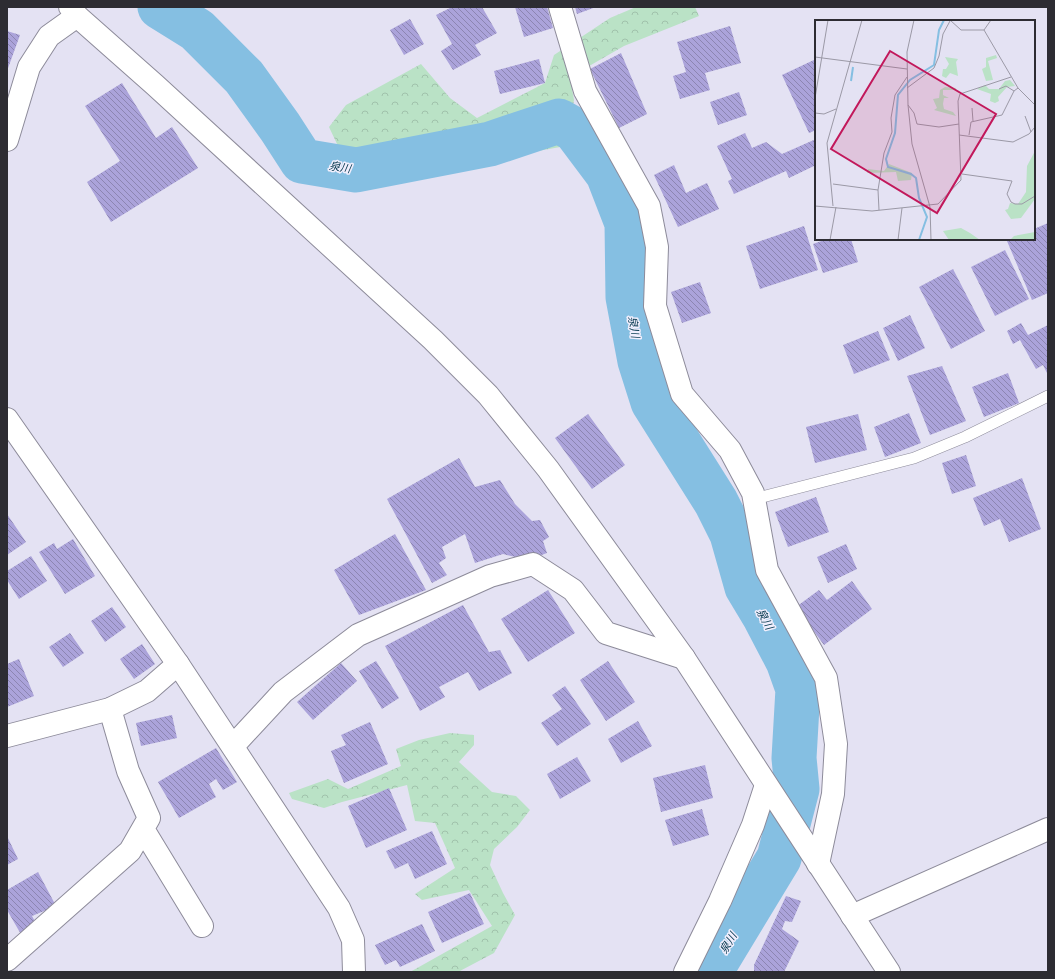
<svg xmlns="http://www.w3.org/2000/svg" width="1055" height="979" font-family="'Times New Roman','Noto Sans JP',serif">
	<defs>
		<pattern id="forest-crowns" width="20" height="18" patternUnits="userSpaceOnUse"><rect width="20" height="18" fill="#bae2c6"/><path d="M2 6a3 3 0 1 1 6 0M12 15a3 3 0 1 1 6 0" fill="none" stroke="#a0c2ab"/></pattern>
		<pattern id="building-back-hatch" width="6" height="6" patternUnits="userSpaceOnUse"><rect width="6" height="6" fill="#aba3da"/><path d="M-1 5l2 2M0 0l6 6M5-1l2 2" fill="none" stroke="#8c85b1"/></pattern>
	</defs>
	<rect width="100%" height="100%" fill="#e4e2f3"/>
	<path fill="url(#forest-crowns)" d="M 636,7 L 695,7 L 699,16 L 624,46 L 570,77 L 574,100 L 566,146 L 360,182 L 346,163 L 329,127 L 346,105 L 421,64 L 450,98 L 477,118 L 545,83 L 554,55 L 610,18 Z
		M 450,733 L 474,735 L 474,745 L 459,762 L 492,792 L 516,796 L 530,810 L 517,827 L 494,849 L 490,865 L 503,893 L 515,915 L 494,953 L 458,972 L 410,972 L 492,926 L 469,890 L 422,900 L 415,894 L 455,868 L 435,823 L 415,821 L 407,785 L 342,802 L 324,808 L 292,799 L 289,793 L 328,779 L 348,789 L 401,766 L 396,749 L 419,740 Z"/>
	<g fill="none" stroke-linecap="round" stroke-linejoin="round">
		<path stroke="#85bfe2" stroke-width="45" d="M 160,7 L 197,30 L 244,77 L 280,127 L 302,161 L 356,170 L 490,144 L 559,121 L 575,130 L 608,174 L 627,223 L 628,297 L 640,361 L 653,402 L 716,502 L 732,534 L 747,587 L 765,617 L 788,661 L 798,689 L 794,758 L 797,789 L 779,858 L 710,972"/>
	</g>
	<path fill="url(#building-back-hatch)" d="M 452,7 L 482,7 L 497,33 L 475,45 L 481,55 L 453,70 L 441,51 L 452,44 L 436,15 Z
		M 515,7 L 547,7 L 553,28 L 524,37 Z
		M 575,7 L 596,7 L 577,14 Z
		M 410,19 L 424,44 L 404,55 L 390,30 Z
		M 730,26 L 741,63 L 705,73 L 710,90 L 680,99 L 673,76 L 686,72 L 677,42 Z
		M 7,31 L 20,35 L 7,71 Z
		M 621,53 L 647,114 L 619,128 L 590,69 Z
		M 539,59 L 545,83 L 500,94 L 494,71 Z
		M 816,59 L 816,130 L 809,133 L 782,75 Z
		M 122,83 L 156,138 L 172,127 L 198,168 L 111,222 L 87,182 L 120,161 L 85,106 Z
		M 739,92 L 747,115 L 718,125 L 710,102 Z
		M 745,133 L 752,148 L 766,142 L 782,154 L 816,139 L 816,165 L 789,178 L 786,171 L 734,194 L 728,181 L 732,179 L 717,146 Z
		M 674,165 L 686,193 L 707,183 L 719,209 L 678,227 L 654,175 Z
		M 1048,223 L 1048,293 L 1032,300 L 1007,241 L 1011,239 L 1034,239 L 1034,229 Z
		M 804,226 L 818,270 L 760,289 L 746,246 Z
		M 827,239 L 851,239 L 858,262 L 823,273 L 813,244 Z
		M 1005,250 L 1029,299 L 995,316 L 971,267 Z
		M 953,269 L 985,331 L 951,349 L 919,287 Z
		M 700,282 L 711,313 L 682,323 L 671,292 Z
		M 910,315 L 925,348 L 898,361 L 883,328 Z
		M 1021,323 L 1028,335 L 1048,325 L 1048,375 L 1043,365 L 1036,369 L 1020,340 L 1013,344 L 1007,331 Z
		M 878,331 L 890,360 L 854,374 L 843,345 Z
		M 942,366 L 966,421 L 930,435 L 907,376 Z
		M 1008,373 L 1019,403 L 984,417 L 972,387 Z
		M 909,413 L 921,443 L 885,457 L 874,427 Z
		M 588,414 L 625,465 L 592,489 L 555,438 Z
		M 858,414 L 867,450 L 815,463 L 806,427 Z
		M 966,455 L 976,486 L 952,494 L 942,463 Z
		M 459,458 L 475,487 L 500,480 L 515,504 L 532,521 L 540,520 L 549,537 L 543,541 L 547,553 L 528,560 L 503,554 L 475,563 L 465,534 L 442,547 L 446,558 L 439,563 L 447,575 L 432,583 L 387,499 Z
		M 1022,478 L 1041,529 L 1009,542 L 1000,519 L 984,526 L 973,498 Z
		M 816,497 L 829,532 L 788,547 L 775,512 Z
		M 7,514 L 26,542 L 7,555 Z
		M 395,534 L 426,590 L 359,615 L 334,570 Z
		M 73,539 L 95,576 L 65,594 L 39,552 L 54,543 L 57,549 Z
		M 846,544 L 857,569 L 828,583 L 817,557 Z
		M 31,556 L 47,581 L 19,599 L 7,580 L 7,571 Z
		M 852,581 L 872,609 L 824,645 L 796,607 L 819,590 L 827,600 Z
		M 548,590 L 575,633 L 528,662 L 501,619 Z
		M 463,605 L 489,652 L 500,650 L 512,673 L 479,691 L 468,672 L 439,687 L 445,697 L 420,711 L 385,646 Z
		M 112,607 L 126,627 L 105,642 L 91,621 Z
		M 70,633 L 84,653 L 63,667 L 49,647 Z
		M 142,644 L 155,664 L 134,679 L 120,659 Z
		M 19,659 L 34,696 L 7,707 L 7,664 Z
		M 376,661 L 399,698 L 382,709 L 359,671 Z
		M 608,661 L 635,702 L 606,721 L 580,680 Z
		M 341,663 L 357,681 L 313,720 L 297,702 Z
		M 565,686 L 591,724 L 557,746 L 541,723 L 562,709 L 552,695 Z
		M 172,715 L 177,738 L 141,746 L 136,723 Z
		M 638,721 L 652,746 L 621,763 L 608,739 Z
		M 370,722 L 388,764 L 344,783 L 331,751 L 346,745 L 341,735 Z
		M 216,748 L 237,782 L 223,790 L 216,779 L 209,784 L 216,797 L 179,818 L 158,782 Z
		M 577,757 L 591,781 L 560,799 L 547,774 Z
		M 705,765 L 713,798 L 661,812 L 653,778 Z
		M 389,788 L 407,830 L 366,848 L 348,806 Z
		M 702,809 L 709,835 L 673,846 L 665,820 Z
		M 432,831 L 447,864 L 415,879 L 408,863 L 395,869 L 386,851 Z
		M 7,836 L 18,859 L 7,865 Z
		M 38,872 L 56,906 L 32,916 L 38,927 L 22,936 L 7,910 L 7,890 Z
		M 470,893 L 484,924 L 442,943 L 428,912 Z
		M 786,896 L 801,901 L 792,922 L 785,921 L 782,929 L 799,941 L 784,972 L 754,972 L 754,965 Z
		M 422,924 L 435,951 L 400,967 L 396,960 L 385,965 L 375,945 Z"/>
	<g fill="none" stroke-linecap="round" stroke-linejoin="round">
		<g stroke="#8d8b9a" stroke-width="12">
			<path id="lane" d="M 754,499 L 914,458 L 965,437 L 1048,396"/>
		</g>
		<g stroke="#8d8b9a" stroke-width="24">
			<path id="street" d="M 560,7 L 585,91 L 649,206 L 657,247 L 655,306 L 682,394 L 730,450 L 753,493 L 767,570 L 826,678 L 836,744 L 833,794 L 818,864
				M 7,140 L 29,67 L 49,36 L 77,16
				M 7,419 L 178,664 L 339,908 L 353,940 L 354,972
				M 233,746 L 283,692 L 358,635 L 490,576 L 533,564 L 573,590 L 606,633 L 684,658
				M 143,829 L 202,926
				M 852,916 L 1048,829
				M 7,960 L 130,851 L 149,818 L 128,771 L 110,709
				M 685,972 L 720,901 L 753,825 L 766,785"/>
		</g>
		<g stroke="#8d8b9a" stroke-width="24">
			<path id="secondary" d="M 70,7 L 77,16 L 155,85 L 433,340 L 488,395 L 548,469 L 684,658 L 889,972
				M 7,736 L 110,709 L 147,691 L 178,664"/>
		</g>
		<use href="#lane" stroke="#fff" stroke-width="11"/>
		<use href="#street" stroke="#fff" stroke-width="22"/>
		<use href="#secondary" stroke="#fff" stroke-width="22"/>
	</g>
	<g text-anchor="middle" dominant-baseline="central" stroke-width="3" stroke-linejoin="round" paint-order="stroke">
		<g font-size="11" font-style="italic" fill="#04374e" stroke="#f1effd">
			<text transform="translate(340 167) rotate(9)">泉川</text>
			<text transform="translate(634 327) rotate(80)">泉川</text>
			<text transform="translate(765 619) rotate(61)">泉川</text>
			<text transform="translate(728 943) rotate(-59)">泉川</text>
		</g>
	</g>
	<g transform="translate(815 20)">
		<rect width="220" height="220" fill="#e4e2f3"/>
		<path d="M 181,35 L 182,38 L 173,41 L 178,60 L 171,61 L 167,49 L 171,47 L 171,38 ZM 130,37 L 143,39 L 141,42 L 143,56 L 135,53 L 131,58 L 127,56 L 128,49 L 131,49 L 134,44 ZM 195,60 L 200,66 L 192,67 L 183,77 L 184,81 L 180,83 L 175,81 L 176,74 L 162,69 L 170,65 L 174,69 L 184,69 L 190,61 ZM 130,67 L 141,68 L 141,70 L 128,70 L 128,75 L 134,78 L 129,78 L 128,84 L 129,89 L 138,92 L 141,96 L 119,90 L 122,88 L 118,79 L 124,78 L 125,70 ZM 220,131 L 220,179 L 206,198 L 196,199 L 190,190 L 193,189 L 195,183 L 203,184 L 211,172 L 212,146 ZM 74,144 L 97,153 L 96,160 L 83,161 L 81,152 L 52,153 L 53,149 L 69,151 ZM 146,208 L 155,213 L 165,220 L 134,220 L 128,211 ZM 220,212 L 220,220 L 195,220 L 199,216 Z" fill="#bae2c6"/>
		<path fill="none" stroke="#85bfe2" stroke-width="2" d="M 36,61 L 38,47M 104,220 L 112,197 L 104,178 L 101,158 L 96,154 L 73,147 L 71,139 L 80,113 L 83,75 L 95,60 L 119,45 L 124,10 L 129,0"/>
		<path fill="none" stroke="#9b99a6" stroke-width="1" d="M 99,0 L 92,32 L 93,85 L 97,124 L 115,187 L 116,220M 135,0 L 146,10 L 169,10 L 176,0M 169,10 L 203,68 L 220,85M 0,37 L 92,49M 92,68 L 119,48 L 124,36 L 128,14 L 135,1M 184,69 L 191,66 L 199,71M 0,78 L 13,0M 93,85 L 99,93 L 102,104 L 124,107 L 144,104M 157,88 L 158,101M 0,93 L 9,94 L 21,89M 210,96 L 216,112M 144,115 L 198,122 L 214,114 L 220,107M 154,115 L 156,102 L 187,95 L 199,71 L 203,68M 147,154 L 197,161 L 192,174 L 196,182 L 200,184 L 207,184 L 220,176M 18,164 L 63,170M 0,186 L 57,191 L 123,184 L 146,160 L 143,81 L 145,74 L 196,57M 18,186 L 12,123 L 47,0M 64,190 L 63,170 L 69,133 L 77,112 L 76,98 L 80,75 L 92,57M 15,220 L 21,187M 83,220 L 87,188"/>
		<path fill="#c2185b" fill-opacity="0.15" stroke="#c2185b" stroke-width="2" d="M 75,31 L 181,94 L 122,193 L 16,129 Z"/>
		<rect width="220" height="220" fill="none" stroke="#2d2c32" stroke-width="2"/>
	</g>
	<rect width="1055" height="979" fill="none" stroke="#2d2c32" stroke-width="16"/>
</svg>
